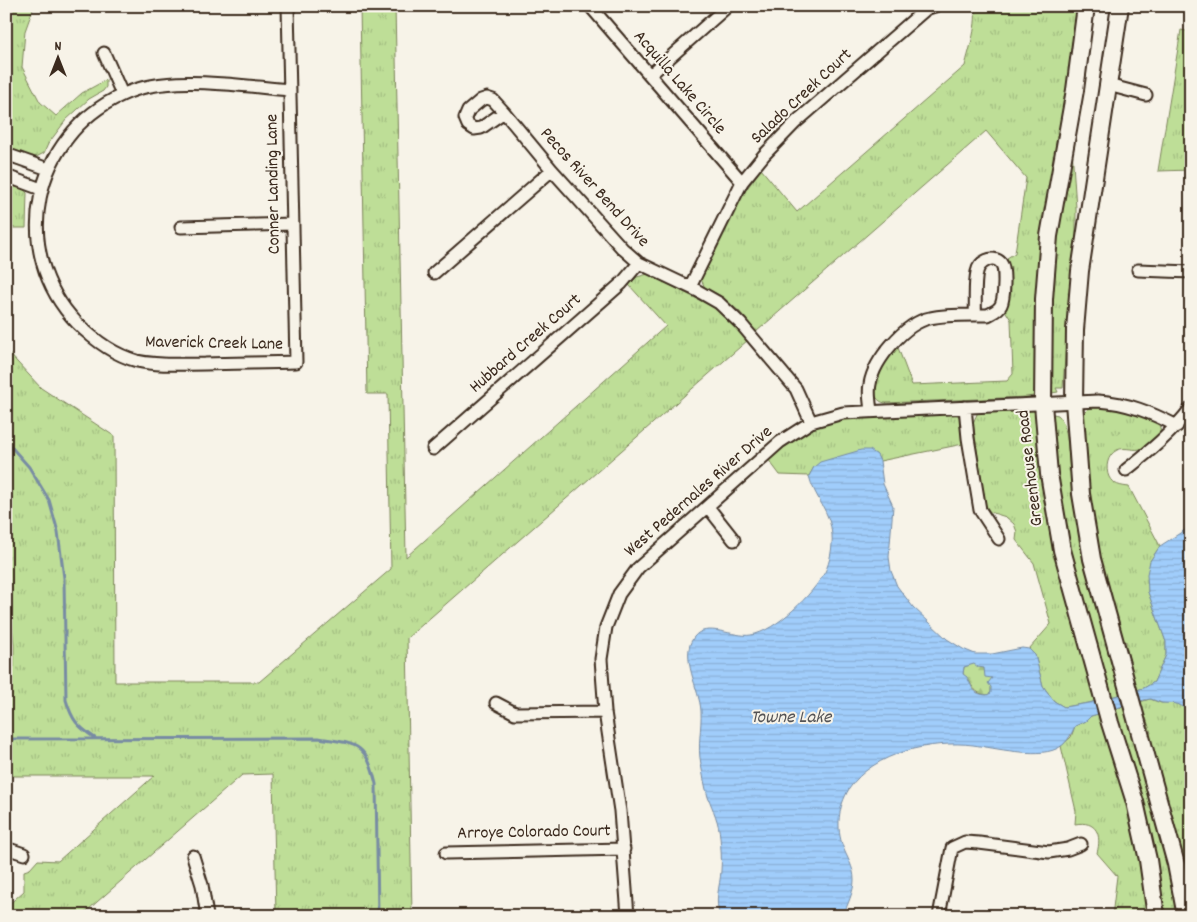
<svg xmlns="http://www.w3.org/2000/svg" width="1197" height="922" font-family="Dekko,sans-serif">
	<defs>
		<pattern id="grass-tufts" width="24" height="20" patternUnits="userSpaceOnUse" patternTransform="scale(1.25)"><rect width="24" height="20" fill="#bede97"/><path d="M3 7l-1-3M5 7V3M7 7l1-3M15 17l-1-3M17 17v-4M19 17l1-3" fill="none" stroke="#a4bf82"/></pattern>
		<pattern id="forest-firs" width="22" height="20" patternUnits="userSpaceOnUse" patternTransform="scale(1.25)"><rect width="22" height="20" fill="#bede97"/><path d="M5 1l3.5 6h-7zM16 11l3.5 6h-7z" fill="#a4bf82"/></pattern>
		<pattern id="water-rules" width="6" height="5" patternUnits="userSpaceOnUse" patternTransform="scale(1.25)"><rect width="6" height="5" fill="#a0cdfb"/><path d="M0 2.5h6" fill="none" stroke="#8bb0d7"/></pattern>
	</defs>
	<rect width="100%" height="100%" fill="#f7f3e8"/>
	<filter id="ink" filterUnits="userSpaceOnUse"><feTurbulence type="fractalNoise" baseFrequency=".02" numOctaves="2"/><feDisplacementMap in="SourceGraphic" scale="10" xChannelSelector="R" yChannelSelector="G"/><feConvolveMatrix kernelMatrix="1 2 1 2 8 2 1 2 1" color-interpolation-filters="sRGB"/></filter>
	<g filter="url(#ink)">
		<path fill="url(#grass-tufts)" stroke="#7c845a" d="M 9,6 L 34,6 L 25,31 L 22,67 L 40,102 L 56,116 L 82,93 L 106,80 L 106,87 L 103,91 L 89,99 L 66,120 L 48,144 L 44,153 L 36,157 L 32,157 L 6,147 L 6,73 Z
			M 360,6 L 395,6 L 406,557 L 666,326 L 629,285 L 637,277 L 648,274 L 715,308 L 726,316 L 748,340 L 407,638 L 412,916 L 276,916 L 273,774 L 242,775 L 81,916 L 6,916 L 6,907 L 24,891 L 24,871 L 30,869 L 38,860 L 58,861 L 154,776 L 6,776 L 6,674 L 14,667 L 14,644 L 6,573 L 6,350 L 41,388 L 114,436 L 115,682 L 259,682 L 391,569 L 388,394 L 367,394 Z
			M 974,6 L 1080,6 L 1072,148 L 1076,208 L 1076,247 L 1068,309 L 1063,388 L 1056,388 L 1058,392 L 1027,397 L 885,403 C 870,400 873,380 879,368 C 883,360 891,352 897,345 L 912,385 L 1007,381 L 1013,374 L 1011,320 L 1003,307 C 1009,291 1013,275 1007,258 L 1015,253 L 1026,178 L 986,131 L 756,332 L 740,312 L 721,296 L 705,288 L 701,279 L 702,273 L 738,201 L 761,169 L 797,212 L 965,66 C 969,50 979,21 974,6 Z
			M 1181,30 L 1191,32 L 1191,170 L 1158,171 Z
			M 6,182 L 24,189 L 27,193 L 26,228 L 6,228 Z
			M 1095,407 C 1108,408 1166,412 1160,433 C 1159,439 1149,446 1143,448 C 1135,452 1126,446 1117,450 C 1107,455 1105,468 1109,477 C 1113,485 1121,486 1129,487 L 1160,546 L 1150,561 L 1148,592 L 1166,642 L 1166,655 L 1154,682 L 1144,688 L 1089,703 L 1064,707 L 1054,701 L 1043,686 L 1035,655 L 1029,649 L 1051,624 L 1034,563 L 1016,540 L 1017,532 L 1014,524 L 1006,517 L 990,512 L 985,504 L 973,423 L 978,412 L 1029,409 L 1058,415 C 1069,425 1068,456 1070,470 C 1082,540 1102,608 1118,677 L 1133,672 L 1126,649 L 1126,641 L 1120,640 L 1102,575 L 1086,474 L 1083,414 L 1088,409 Z
			M 953,412 C 965,417 962,432 963,444 L 880,461 L 876,454 L 814,467 L 809,476 L 780,475 L 768,459 C 779,450 789,440 801,433 C 840,410 908,414 953,412 Z
			M 1150,699 L 1161,703 L 1172,702 L 1178,704 L 1183,706 L 1191,717 L 1191,906 L 1148,734 L 1151,733 L 1146,718 L 1131,723 L 1135,732 L 1181,916 L 1112,916 L 1117,876 L 1097,853 C 1102,835 1097,820 1075,824 L 1076,811 L 1061,746 L 1071,737 L 1075,726 L 1086,721 L 1091,716 Z"/>
		<path fill="url(#forest-firs)" stroke="#7c845a" d="M 974,663 L 984,668 L 992,678 L 991,693 L 987,695 C 971,693 973,683 963,674 L 964,667 Z"/>
		<path fill="url(#water-rules)" stroke="#788ca3" fill-rule="evenodd" d="M 861,450 L 870,450 L 877,455 L 880,461 L 883,484 L 893,506 L 889,557 L 891,571 L 897,586 L 913,607 L 947,639 L 963,649 L 975,654 L 992,654 L 1022,648 L 1029,649 L 1035,655 L 1043,686 L 1054,701 L 1064,707 L 1089,703 L 1144,688 L 1154,682 L 1166,655 L 1166,642 L 1148,592 L 1147,574 L 1150,561 L 1160,546 L 1191,526 L 1191,717 C 1181,702 1179,704 1162,703 C 1158,702 1155,700 1151,699 C 1143,699 1102,713 1091,716 L 1086,721 L 1075,726 C 1071,735 1066,745 1056,749 C 1036,758 995,748 973,745 C 933,740 873,752 849,789 C 838,807 836,828 843,847 C 847,858 854,867 854,880 C 854,892 847,905 843,916 L 720,916 C 714,900 720,887 721,871 C 722,860 721,848 720,837 C 719,822 713,810 708,797 C 705,787 703,775 701,764 C 697,746 702,728 701,711 C 700,690 679,656 694,637 C 706,621 734,638 751,635 C 776,631 813,594 825,572 C 830,562 833,546 832,535 C 831,512 814,497 809,476 L 814,467 L 820,462 ZM 974,664 L 978,667 L 984,668 L 985,677 L 992,678 L 988,683 L 991,687 L 991,693 L 987,695 C 972,694 973,688 967,677 L 963,674 L 964,667 Z"/>
		<g fill="none" stroke-linecap="round" stroke-linejoin="round">
			<path stroke="#788ca3" stroke-width="3" d="M 6,441 L 29,467 L 49,500 L 58,532 L 64,578 L 66,700 C 72,720 77,726 95,738
				M 6,739 L 319,738 C 358,744 366,743 376,784 L 378,916"/>
			<g stroke="#3b2a1e" stroke-width="15">
				<path id="minor" d="M 288,6 L 296,362 C 266,363 235,363 205,364 C 183,364 159,366 137,361 C 115,355 93,339 77,323 C 8,251 33,136 122,95 C 168,73 239,86 290,90
					M 590,6 L 742,182
					M 104,53 L 122,94
					M 650,75 L 728,6
					M 1108,85 L 1146,95
					M 504,112 L 481,128 L 474,129 L 468,125 L 465,118 L 468,111 L 481,100 L 487,98 L 493,100 L 504,112 L 552,170 L 622,248 L 639,263 L 698,291 L 719,303 L 741,324 L 796,389 L 811,422
					M 6,154 L 48,169
					M 6,176 L 41,189
					M 181,227 L 293,224
					M 1138,270 L 1191,272
					M 434,273 L 552,170
					M 690,287 L 742,182 L 764,155 L 796,122 L 926,9 L 935,6
					M 965,407 L 968,438 L 980,510 L 999,539
					M 871,411 C 870,403 868,392 870,384 C 874,360 905,323 930,318 C 947,314 970,315 988,315 C 993,312 998,311 1001,305 C 1004,299 1006,269 1001,263 C 993,254 979,262 977,272 C 974,286 976,301 975,315
					M 433,449 L 622,283 L 639,263
					M 1126,470 C 1150,451 1172,433 1191,408
					M 708,507 L 734,540
					M 496,703 L 515,713 L 605,712
					M 6,848 L 24,854
					M 446,853 L 624,849
					M 193,856 L 202,885 L 207,916
					M 628,916 L 620,811 L 605,712 L 601,659 L 606,627 L 619,594 L 638,568 L 780,442 L 811,422 L 843,413 L 1098,401 C 1128,403 1150,412 1177,426
					M 939,916 L 952,848 L 965,842 L 979,843 L 1049,852 L 1068,849 L 1081,844"/>
			</g>
			<g stroke="#3b2a1e" stroke-width="20">
				<path id="secondary" d="M 1086,6 L 1075,90 L 1049,236 L 1044,299 L 1043,404 L 1049,474 L 1062,550 L 1110,723 L 1135,802 L 1148,860 L 1156,916
					M 1120,6 L 1080,271 L 1075,330 L 1074,402 L 1081,494 L 1092,559 L 1176,864 L 1186,916"/>
			</g>
			<use href="#minor" stroke="#f7f3e8" stroke-width="11"/>
			<use href="#secondary" stroke="#f7f3e8" stroke-width="16"/>
		</g>
	</g>
	<g text-anchor="middle" dominant-baseline="central" stroke-width="4" stroke-linejoin="round" paint-order="stroke">
		<g font-size="18" fill="#3b2a1e" stroke="#f7f3e8">
			<text transform="translate(679 83) rotate(49)">Acquilla Lake Circle</text>
			<text transform="translate(802 97) rotate(-43)">Salado Creek Court</text>
			<text transform="translate(274 184) rotate(-91)">Conner Landing Lane</text>
			<text transform="translate(594 188) rotate(48)">Pecos River Bend Drive</text>
			<text transform="translate(214 344) rotate(1)">Maverick Creek Lane</text>
			<text transform="translate(526 344) rotate(-41)">Hubbard Creek Court</text>
			<text transform="translate(1031 468) rotate(-97)">Greenhouse Road</text>
			<text transform="translate(699 492) rotate(-41)">West Pedernales River Drive</text>
			<text transform="translate(534 833) rotate(-1)">Arroye Colorado Court</text>
		</g>
		<g font-size="19" font-style="italic" fill="#545355" stroke="#f7f3e8">
			<text x="791" y="718">Towne Lake</text>
		</g>
	</g>
	<rect width="1197" height="922" fill="none" stroke="#f7f3e8" stroke-width="25"/>
	<rect x="12" y="12" width="1172" height="897" fill="none" stroke="#3b2a1e" stroke-width="2" filter="url(#ink)"/>
	<g transform="translate(58 58)" stroke="#f7f3e8" stroke-width="4" paint-order="stroke">
	<path d="M0-4L9 19L0 12L-9 19Z" fill="#3b2a1e"/>
	<text y="-8" font-size="14" font-weight="bold" text-anchor="middle" fill="#3b2a1e">N</text>
	</g>
</svg>
